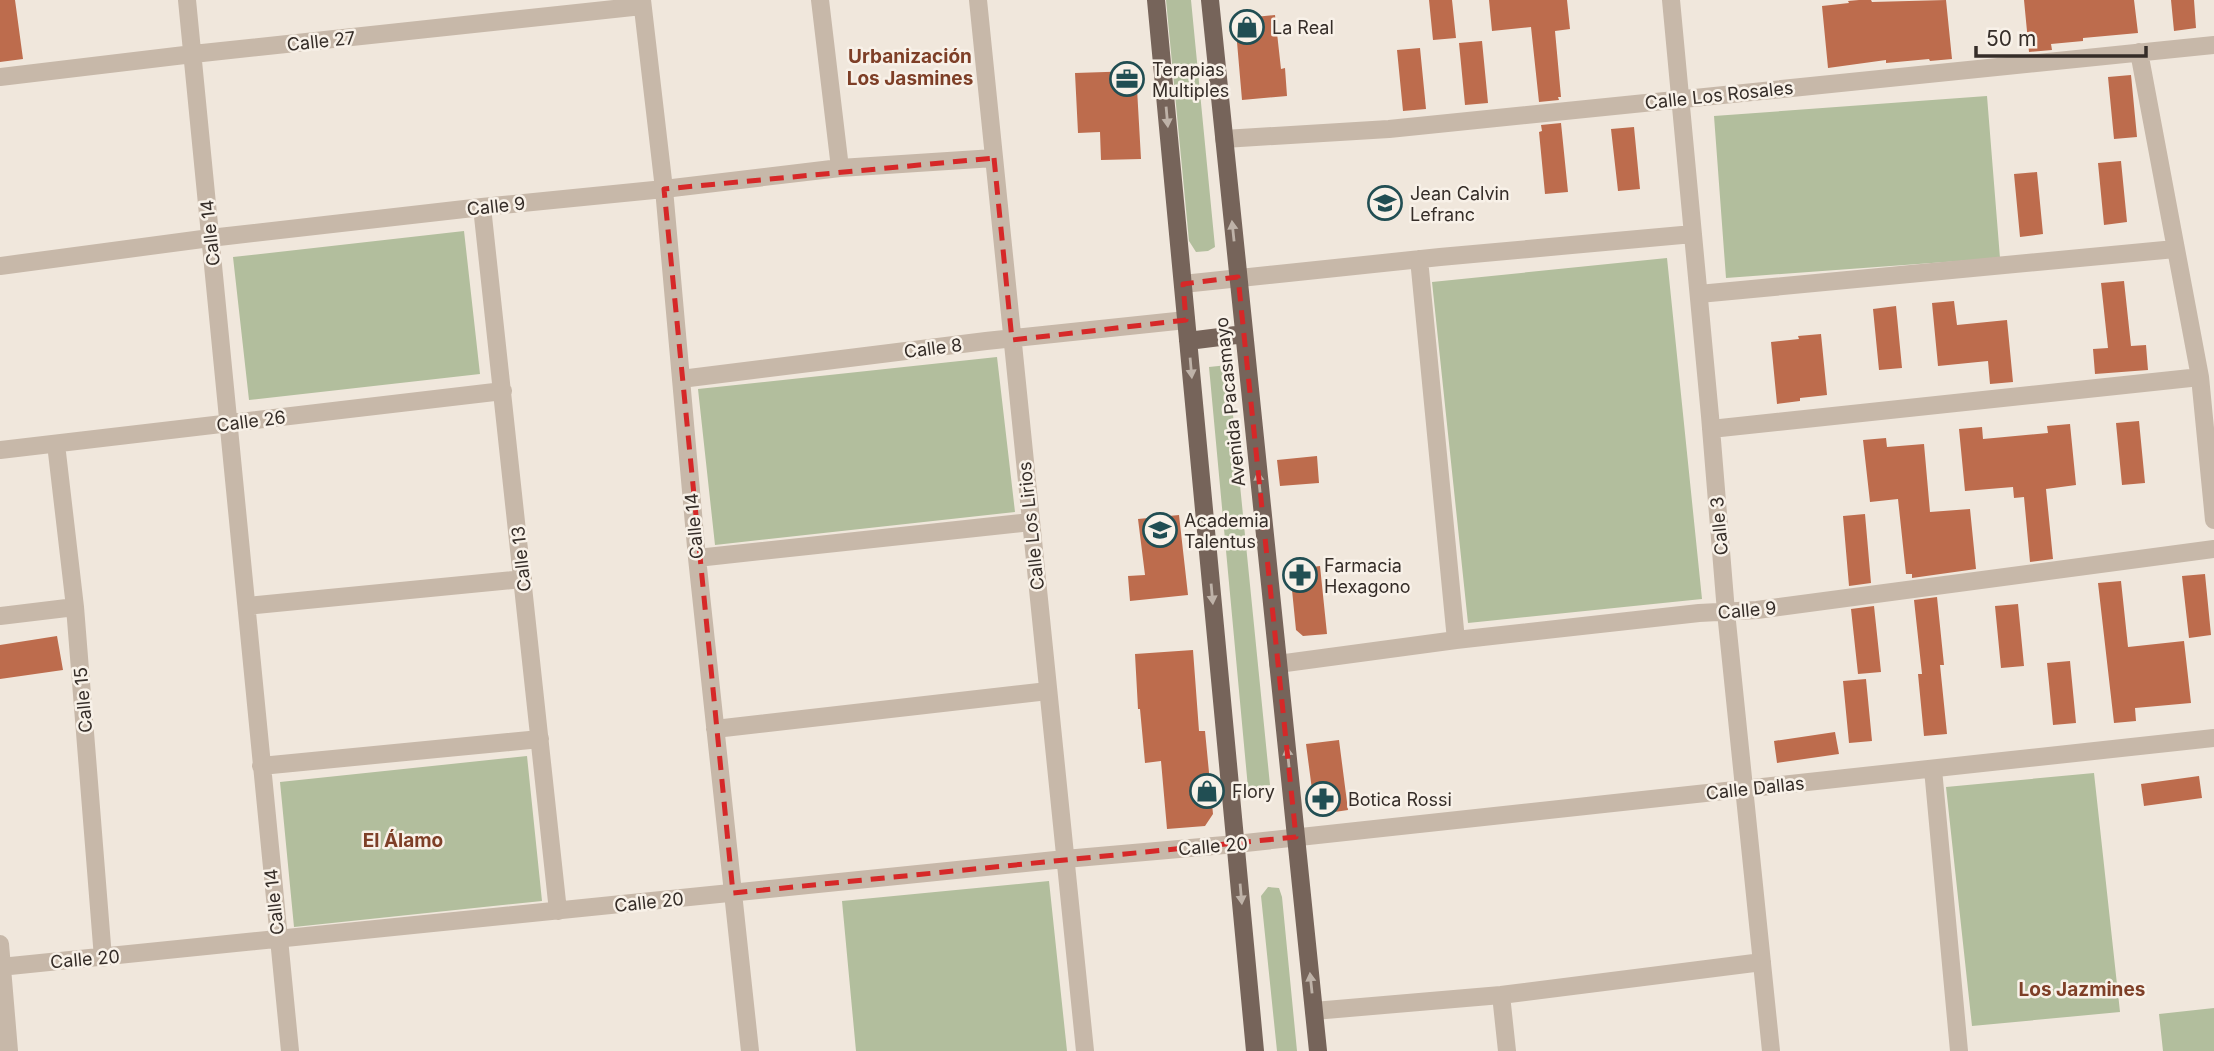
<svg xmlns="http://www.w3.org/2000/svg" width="2214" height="1051" font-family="Inter,sans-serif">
	<rect width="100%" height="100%" fill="#f0e7dc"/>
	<path fill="#b2be9d" d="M 1166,0 L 1191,0 L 1215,247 L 1208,251 L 1196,252 L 1189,241 Z
		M 1987,96 L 2000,258 L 1726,278 L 1714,116 Z
		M 464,231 L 480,374 L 249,400 L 233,257 Z
		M 1667,258 L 1702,599 L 1468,623 L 1432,282 Z
		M 997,357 L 1015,512 L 715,545 L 698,389 Z
		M 1228,365 L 1270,785 L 1248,788 L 1209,367 Z
		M 527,756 L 542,901 L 294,927 L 280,782 Z
		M 2094,773 L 2120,1012 L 1972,1026 L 1946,787 Z
		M 1049,881 L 1067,1051 L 856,1051 L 842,901 Z
		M 1268,887 L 1279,888 L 1282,897 L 1297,1051 L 1277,1051 L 1261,896 Z
		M 2214,1008 L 2214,1051 L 2163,1051 L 2159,1014 Z"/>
	<path fill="#bd6c4d" d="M 0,0 L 15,0 L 23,59 L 0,62 Z
		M 1429,0 L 1452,0 L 1456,38 L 1433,40 Z
		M 1489,0 L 1567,0 L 1570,29 L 1555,31 L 1561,97 L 1558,97 L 1559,100 L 1539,102 L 1531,27 L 1492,31 Z
		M 1859,0 L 1871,0 L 1872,2 L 1946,0 L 1952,59 L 1930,61 L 1929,59 L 1886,63 L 1886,60 L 1828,68 L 1822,6 L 1849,3 L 1848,1 Z
		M 2024,0 L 2134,0 L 2138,33 L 2083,38 L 2083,41 L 2051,44 L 2052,50 L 2029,52 Z
		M 2171,0 L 2194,0 L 2196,28 L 2174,31 Z
		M 1275,15 L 1281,69 L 1285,68 L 1287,96 L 1242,100 L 1235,19 Z
		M 1482,41 L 1488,103 L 1465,105 L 1459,43 Z
		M 1420,48 L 1426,109 L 1403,111 L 1397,50 Z
		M 1136,71 L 1141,159 L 1101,160 L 1100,132 L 1078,133 L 1075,73 Z
		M 2131,75 L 2137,137 L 2114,139 L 2108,77 Z
		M 1561,123 L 1568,192 L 1545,194 L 1539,132 L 1542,131 L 1541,125 Z
		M 1634,127 L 1640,189 L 1618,191 L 1611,129 Z
		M 2121,161 L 2127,222 L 2104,225 L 2098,163 Z
		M 2037,172 L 2043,234 L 2020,237 L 2014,174 Z
		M 2124,281 L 2131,346 L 2146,345 L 2148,370 L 2095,374 L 2093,349 L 2108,348 L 2101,283 Z
		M 1954,301 L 1957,325 L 2007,320 L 2013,382 L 1990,384 L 1988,361 L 1938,366 L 1932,303 Z
		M 1896,306 L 1902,368 L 1879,370 L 1873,309 Z
		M 1821,334 L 1827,395 L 1800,398 L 1800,401 L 1777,404 L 1771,342 L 1799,339 L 1798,336 Z
		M 2139,421 L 2145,483 L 2122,485 L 2116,423 Z
		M 2070,424 L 2076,485 L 2046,489 L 2053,559 L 2030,562 L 2024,497 L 2014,498 L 2013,487 L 1965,491 L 1959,429 L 1982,427 L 1983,439 L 2048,433 L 2047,426 Z
		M 1886,438 L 1887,447 L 1924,444 L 1930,512 L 1970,509 L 1976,569 L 1912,578 L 1912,574 L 1906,574 L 1898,499 L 1870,502 L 1863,440 Z
		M 1317,456 L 1319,483 L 1280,486 L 1277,460 Z
		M 1865,514 L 1871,583 L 1849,586 L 1843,516 Z
		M 1179,515 L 1188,595 L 1130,601 L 1128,576 L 1145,575 L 1138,519 Z
		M 1320,566 L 1327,634 L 1303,636 L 1296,630 L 1290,570 Z
		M 2205,574 L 2211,635 L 2189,638 L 2182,576 Z
		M 2121,581 L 2128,647 L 2184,641 L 2191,703 L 2135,708 L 2136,721 L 2114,723 L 2098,583 Z
		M 1937,597 L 1944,665 L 1940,665 L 1947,734 L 1924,736 L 1918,674 L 1922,674 L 1914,600 Z
		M 2018,604 L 2024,666 L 2001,668 L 1995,606 Z
		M 1874,606 L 1881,672 L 1858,674 L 1851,609 Z
		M 57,636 L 63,670 L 0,679 L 0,645 Z
		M 1193,650 L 1199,731 L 1205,731 L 1213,814 L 1205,826 L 1167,829 L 1161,761 L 1145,763 L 1140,709 L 1138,709 L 1135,654 Z
		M 2070,661 L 2076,723 L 2053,725 L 2047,663 Z
		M 1866,679 L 1872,741 L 1849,743 L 1843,681 Z
		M 1835,732 L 1839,754 L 1777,763 L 1774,741 Z
		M 1339,740 L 1348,810 L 1321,814 L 1314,805 L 1306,744 Z
		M 2199,776 L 2202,798 L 2144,806 L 2141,784 Z"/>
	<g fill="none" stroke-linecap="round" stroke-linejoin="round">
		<path stroke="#c7b8a9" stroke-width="18" d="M 187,0 L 290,1051
			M 642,0 L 664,189 L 697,558 L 750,1051
			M 820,0 L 840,168
			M 978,0 L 1085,1051
			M 1671,0 L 1710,416 L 1726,612 L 1771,1051
			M 2139,52 L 2200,377 L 2214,520
			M 0,77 L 193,54 L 642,6
			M 1224,139 L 1389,129 L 2214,45
			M 482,207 L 558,911
			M 1419,259 L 1456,640
			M 0,266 L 210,238 L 482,207 L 664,189 L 840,168 L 994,158
			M 1183,284 L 1440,257 L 1693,234
			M 1699,294 L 2175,249
			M 681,379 L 986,341 L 1186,320
			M 1711,429 L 2200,377
			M 56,444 L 75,607 L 103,958
			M 0,450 L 503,391
			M 697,558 L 1031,522
			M 247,606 L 523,579
			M 0,616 L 75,607
			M 1278,664 L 1456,640 L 1699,613 L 1757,610 L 2214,549
			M 715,729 L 1048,691
			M 261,766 L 540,739
			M 1933,769 L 1959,1051
			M 0,944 L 9,1051
			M 0,967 L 1065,859 L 1236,844 L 2214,738
			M 1501,995 L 1507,1051
			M 1314,1011 L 1501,995 L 1762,962"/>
		<path stroke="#76645a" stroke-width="18" d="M 1156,0 L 1255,1051
			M 1210,0 L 1318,1051
			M 1188,341 L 1244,334"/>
	</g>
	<defs><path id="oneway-solid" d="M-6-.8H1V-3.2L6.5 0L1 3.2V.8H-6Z" transform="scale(1.75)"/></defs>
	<g fill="#beb2a8">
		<use href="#oneway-solid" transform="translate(1167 117) rotate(85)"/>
		<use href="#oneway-solid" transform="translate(1233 231) rotate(-96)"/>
		<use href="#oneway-solid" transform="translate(1191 368) rotate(85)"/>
		<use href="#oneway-solid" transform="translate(1259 482) rotate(-96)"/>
		<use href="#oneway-solid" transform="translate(1212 594) rotate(85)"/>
		<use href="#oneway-solid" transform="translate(1288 757) rotate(-96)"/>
		<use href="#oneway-solid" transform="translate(1241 894) rotate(85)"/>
		<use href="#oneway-solid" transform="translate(1311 983) rotate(-96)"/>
	</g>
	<path fill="none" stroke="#d62828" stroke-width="5" stroke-dasharray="14 9" stroke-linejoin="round" d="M 994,158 L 1012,340 L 1186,320 L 1183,284 L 1238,277 L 1296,837 L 733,893 L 664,189 Z"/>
	<defs>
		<g id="shop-ring" transform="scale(1.75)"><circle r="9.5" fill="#f8f1e8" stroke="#214e53" stroke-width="1.5"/><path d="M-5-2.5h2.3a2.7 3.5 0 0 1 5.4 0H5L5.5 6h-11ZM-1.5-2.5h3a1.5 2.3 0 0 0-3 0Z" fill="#214e53"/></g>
		<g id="office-ring" transform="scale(1.75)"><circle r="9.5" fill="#f8f1e8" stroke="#214e53" stroke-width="1.5"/><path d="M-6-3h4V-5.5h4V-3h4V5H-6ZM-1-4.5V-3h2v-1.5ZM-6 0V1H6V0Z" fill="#214e53"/></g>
		<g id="school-ring" transform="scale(1.75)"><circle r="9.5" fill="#f8f1e8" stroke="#214e53" stroke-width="1.5"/><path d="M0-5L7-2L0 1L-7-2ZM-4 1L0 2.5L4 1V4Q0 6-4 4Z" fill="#214e53"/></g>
		<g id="pharmacy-ring" transform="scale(1.75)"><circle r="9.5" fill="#f8f1e8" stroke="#214e53" stroke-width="1.5"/><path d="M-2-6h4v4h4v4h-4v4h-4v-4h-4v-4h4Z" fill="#214e53"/></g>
	</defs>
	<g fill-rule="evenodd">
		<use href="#shop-ring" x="1247" y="27"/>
		<use href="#office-ring" x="1127" y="79"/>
		<use href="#school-ring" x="1385" y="203"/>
		<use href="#school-ring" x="1160" y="530"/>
		<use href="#pharmacy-ring" x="1300" y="575"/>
		<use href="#shop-ring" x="1207" y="791"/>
		<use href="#pharmacy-ring" x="1323" y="799"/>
	</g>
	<g text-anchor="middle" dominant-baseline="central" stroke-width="5" stroke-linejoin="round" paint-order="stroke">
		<g font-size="18" fill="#352d28" stroke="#f8f1e8" text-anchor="start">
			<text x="1272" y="27">La Real</text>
			<text x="1152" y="69">Terapias<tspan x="1152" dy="21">Multiples</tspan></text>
			<text x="1410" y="193">Jean Calvin<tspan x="1410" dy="21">Lefranc</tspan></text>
			<text x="1184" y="520">Academia<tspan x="1184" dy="21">Talentus</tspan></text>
			<text x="1324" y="565">Farmacia<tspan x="1324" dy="21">Hexagono</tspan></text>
			<text x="1232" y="791">Flory</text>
			<text x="1348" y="799">Botica Rossi</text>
		</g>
		<g font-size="18" fill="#352d28" stroke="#f8f1e8">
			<text transform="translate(321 41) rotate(-6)">Calle 27</text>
			<text transform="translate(1719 95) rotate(-6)">Calle Los Rosales</text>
			<text transform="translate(496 206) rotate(-6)">Calle 9</text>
			<text transform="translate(210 233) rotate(-96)">Calle 14</text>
			<text transform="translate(933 348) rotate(-7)">Calle 8</text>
			<text transform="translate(1230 402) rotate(-96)">Avenida Pacasmayo</text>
			<text transform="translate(251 421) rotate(-7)">Calle 26</text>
			<text transform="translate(694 526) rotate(-95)">Calle 14</text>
			<text transform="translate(1031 526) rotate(-96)">Calle Los Lirios</text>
			<text transform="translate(1719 526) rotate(-95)">Calle 3</text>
			<text transform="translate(521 559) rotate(-96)">Calle 13</text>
			<text transform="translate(1747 610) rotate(-5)">Calle 9</text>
			<text transform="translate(83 700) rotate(-95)">Calle 15</text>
			<text transform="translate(1755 788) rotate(-6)">Calle Dallas</text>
			<text transform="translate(1213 846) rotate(-5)">Calle 20</text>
			<text transform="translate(274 902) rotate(-96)">Calle 14</text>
			<text transform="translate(649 902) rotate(-6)">Calle 20</text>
			<text transform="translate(85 959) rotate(-5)">Calle 20</text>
		</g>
		<g font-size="19" font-weight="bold" fill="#7e3f27" stroke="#f8f1e8">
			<text x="910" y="56">Urbanización<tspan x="910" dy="22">Los Jasmines</tspan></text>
			<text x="403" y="840">El Álamo</text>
			<text x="2082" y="989">Los Jazmines</text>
		</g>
	</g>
	<path d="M1976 46v10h170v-10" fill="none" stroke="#352d28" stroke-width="3.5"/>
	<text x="1986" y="46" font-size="21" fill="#352d28" stroke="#f8f1e8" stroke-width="5" paint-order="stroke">50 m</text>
</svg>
